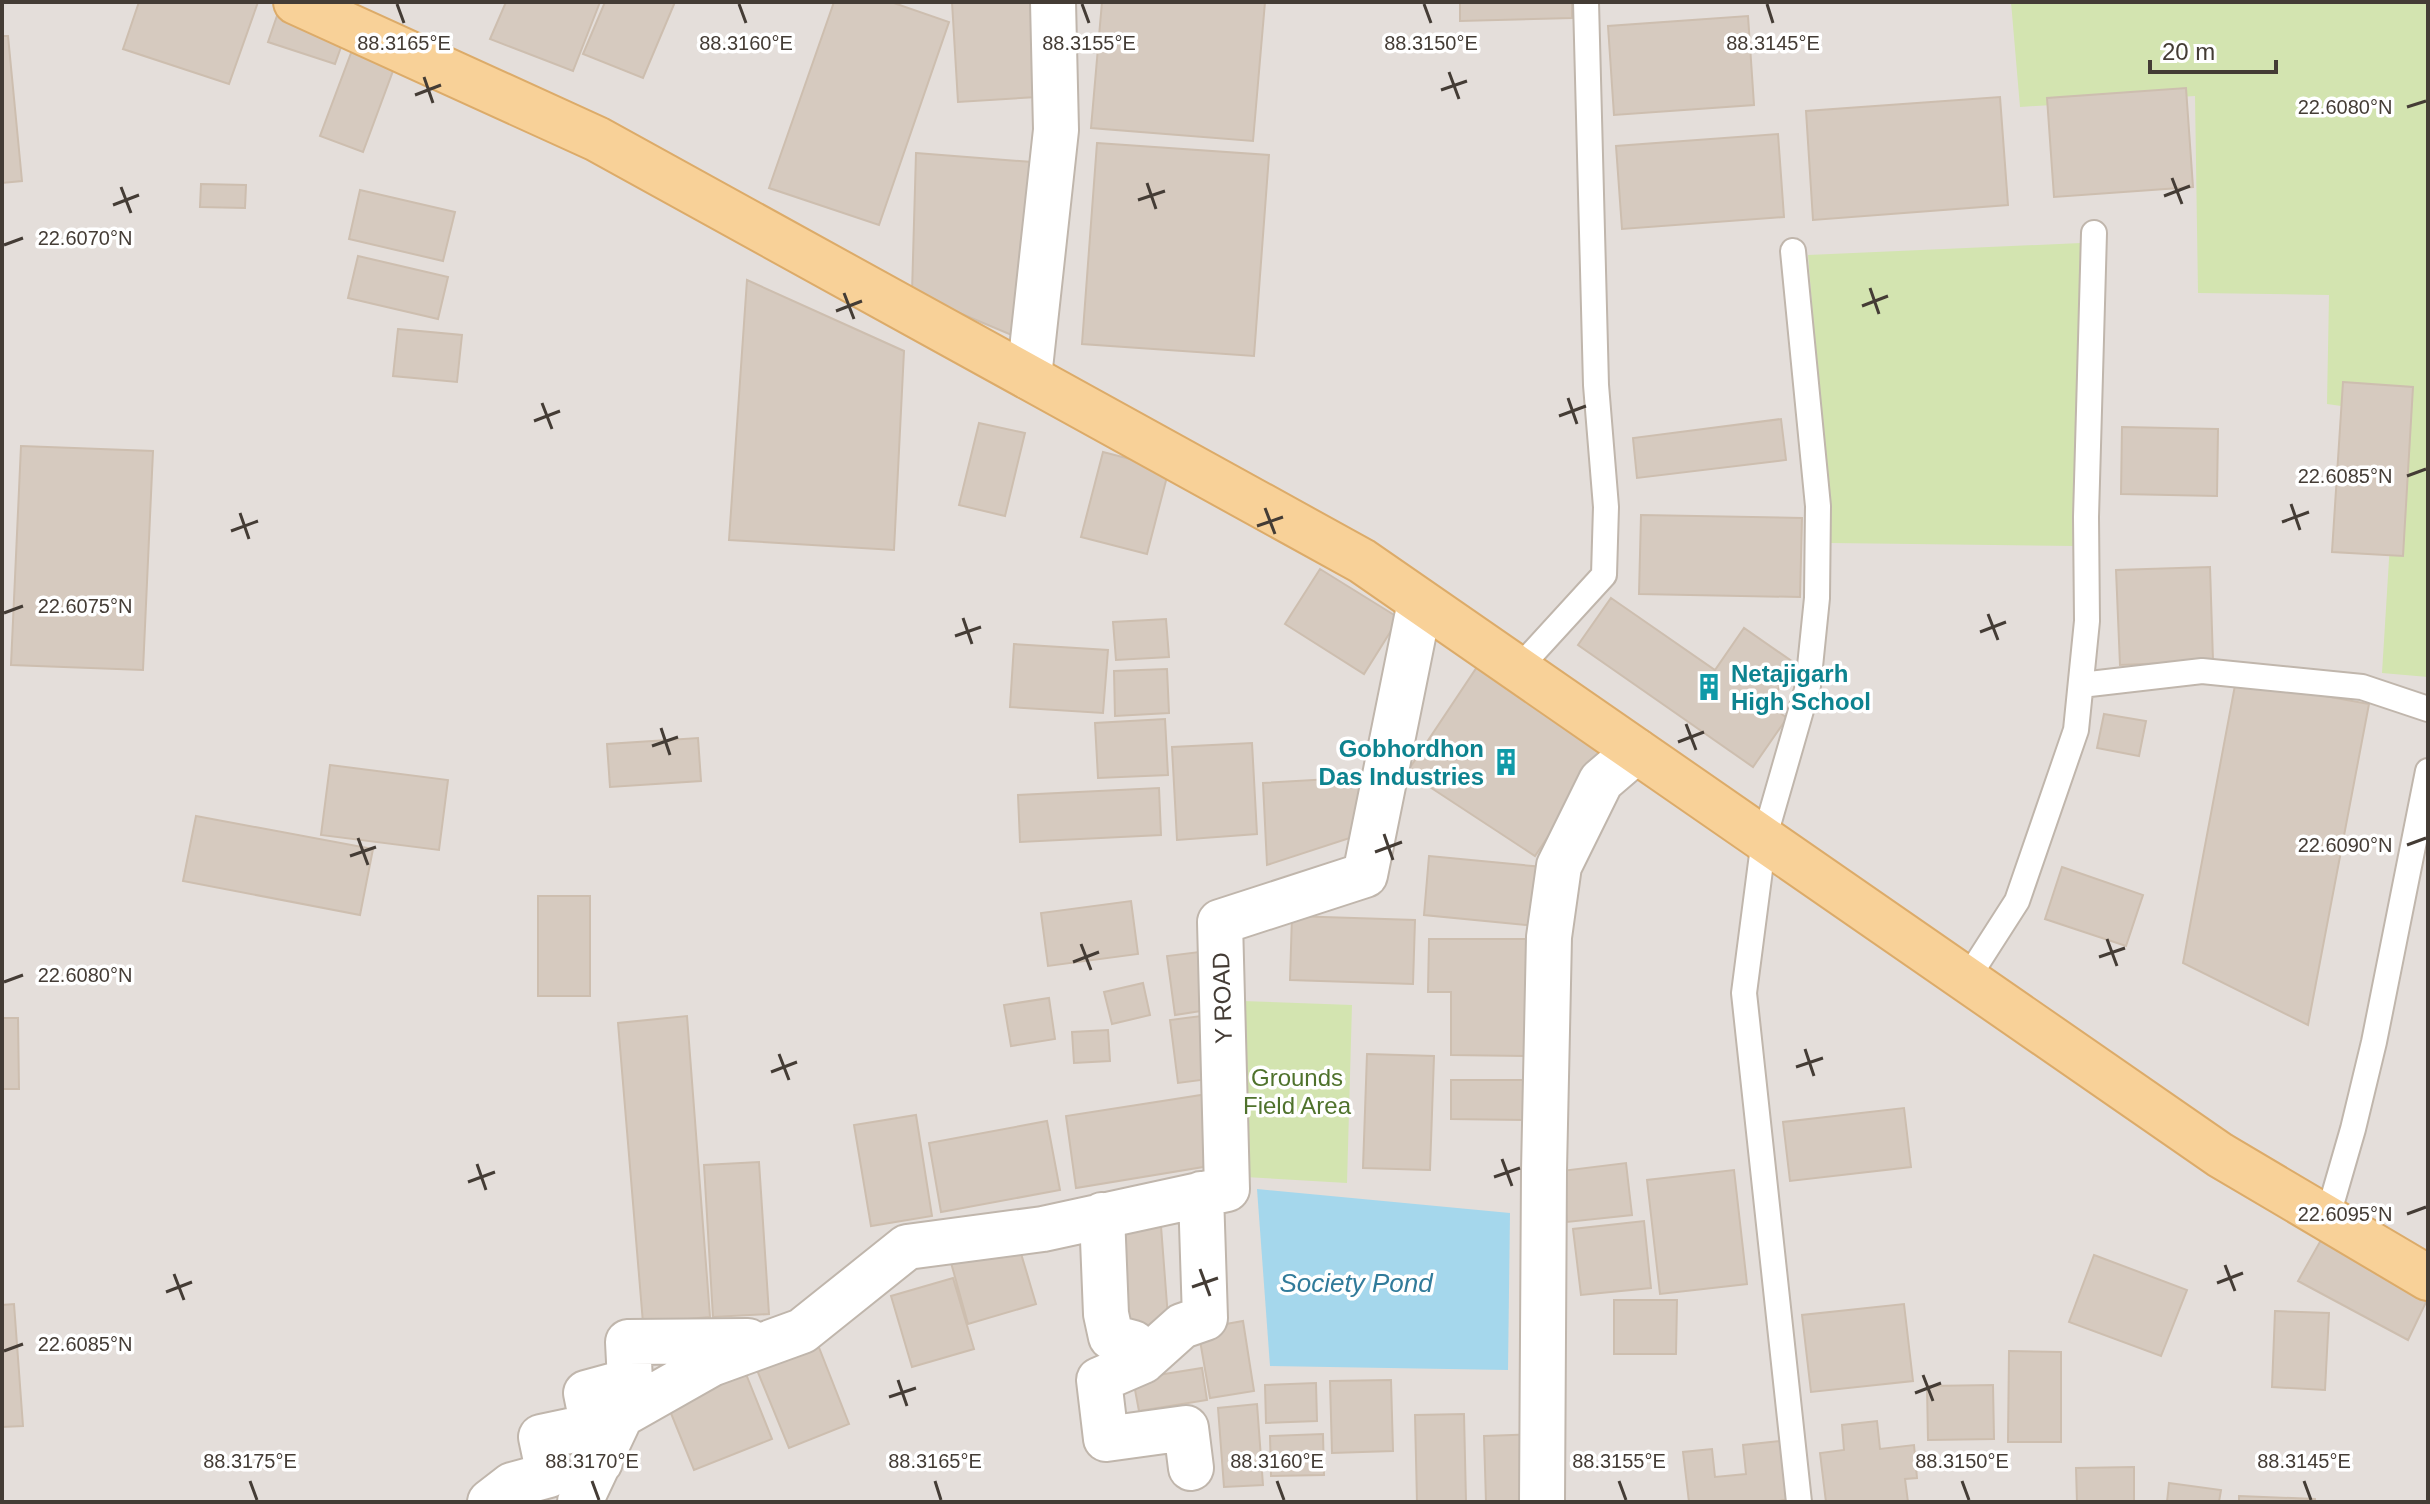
<svg xmlns="http://www.w3.org/2000/svg" width="2430" height="1504" font-family="Helvetica,sans-serif">
	<rect width="100%" height="100%" fill="#f2ede6"/>
	<path fill="#e4deda" d="M 2,2 L 2139,2 L 2428,291 L 2428,1502 L 2,1502 Z"/>
	<path fill="#d3e4b0" d="M 2011,2 L 2428,2 L 2428,677 L 2382,673 L 2398,414 L 2327,404 L 2329,295 L 2198,293 L 2195,96 L 2020,107 Z
		M 2081,243 L 2075,546 L 1831,543 L 1808,255 Z
		M 1242,1001 L 1352,1005 L 1347,1183 L 1245,1177 Z"/>
	<path fill="#a5d7ec" d="M 1257,1189 L 1510,1213 L 1508,1370 L 1270,1366 Z"/>
	<path fill="#d6cabf" stroke="#cdbeaf" stroke-width="2" d="M 139,2 L 258,2 L 229,84 L 123,49 Z
		M 506,2 L 600,2 L 573,71 L 490,39 Z
		M 605,2 L 675,2 L 643,78 L 583,54 Z
		M 834,2 L 891,2 L 949,22 L 879,225 L 769,188 Z
		M 952,2 L 1031,2 L 1037,97 L 958,102 Z
		M 1102,2 L 1265,2 L 1253,141 L 1091,128 Z
		M 1460,2 L 1572,2 L 1572,18 L 1460,21 Z
		M 280,7 L 347,30 L 335,64 L 268,42 Z
		M 1748,16 L 1754,105 L 1614,115 L 1608,26 Z
		M 2,36 L 8,36 L 22,181 L 2,183 Z
		M 354,45 L 397,60 L 363,152 L 320,136 Z
		M 2186,88 L 2193,187 L 2054,197 L 2047,98 Z
		M 2000,97 L 2008,205 L 1813,220 L 1806,111 Z
		M 1778,134 L 1784,217 L 1622,229 L 1616,146 Z
		M 1097,143 L 1269,155 L 1254,356 L 1082,344 Z
		M 916,153 L 1032,162 L 1019,338 L 912,293 Z
		M 201,184 L 246,185 L 245,208 L 200,207 Z
		M 360,190 L 455,212 L 443,261 L 349,239 Z
		M 358,256 L 448,277 L 438,319 L 348,298 Z
		M 747,280 L 904,351 L 894,550 L 729,540 Z
		M 398,329 L 462,335 L 457,382 L 393,376 Z
		M 2343,382 L 2413,387 L 2403,556 L 2332,552 Z
		M 1781,419 L 1786,460 L 1637,478 L 1633,438 Z
		M 979,423 L 1025,433 L 1005,516 L 959,505 Z
		M 2122,427 L 2218,429 L 2217,496 L 2121,494 Z
		M 21,446 L 153,451 L 143,670 L 11,665 Z
		M 1103,452 L 1169,469 L 1147,554 L 1081,537 Z
		M 1641,515 L 1802,518 L 1800,597 L 1639,594 Z
		M 2210,567 L 2213,661 L 2120,665 L 2116,570 Z
		M 1320,569 L 1399,618 L 1364,674 L 1285,624 Z
		M 1611,598 L 1715,670 L 1744,628 L 1796,664 L 1768,704 L 1787,718 L 1753,767 L 1578,645 Z
		M 1166,619 L 1169,657 L 1116,660 L 1113,622 Z
		M 1014,644 L 1108,650 L 1103,713 L 1010,707 Z
		M 1477,667 L 1605,751 L 1535,856 L 1407,772 Z
		M 1167,669 L 1169,713 L 1115,716 L 1114,671 Z
		M 2236,680 L 2369,704 L 2308,1025 L 2183,963 Z
		M 2104,714 L 2146,721 L 2139,756 L 2097,748 Z
		M 1165,719 L 1168,775 L 1098,778 L 1095,723 Z
		M 698,738 L 701,781 L 610,787 L 607,744 Z
		M 1252,743 L 1257,834 L 1177,840 L 1172,747 Z
		M 330,765 L 448,780 L 439,850 L 321,835 Z
		M 1365,777 L 1365,833 L 1267,865 L 1263,783 Z
		M 1159,788 L 1161,835 L 1020,842 L 1018,795 Z
		M 196,816 L 373,849 L 360,915 L 183,881 Z
		M 1429,856 L 1543,867 L 1537,926 L 1424,915 Z
		M 2062,867 L 2143,895 L 2126,946 L 2045,919 Z
		M 538,896 L 590,896 L 590,996 L 538,996 Z
		M 1131,901 L 1138,954 L 1048,966 L 1041,913 Z
		M 1292,916 L 1415,920 L 1413,984 L 1290,980 Z
		M 1429,939 L 1533,939 L 1532,1056 L 1451,1055 L 1451,992 L 1428,992 Z
		M 1207,951 L 1214,1009 L 1175,1015 L 1167,956 Z
		M 1143,983 L 1150,1015 L 1112,1024 L 1104,992 Z
		M 1049,998 L 1055,1039 L 1011,1046 L 1004,1005 Z
		M 1209,1015 L 1217,1078 L 1178,1083 L 1170,1020 Z
		M 687,1016 L 710,1317 L 643,1323 L 618,1023 Z
		M 2,1018 L 18,1018 L 19,1089 L 2,1089 Z
		M 1108,1030 L 1110,1061 L 1074,1063 L 1072,1032 Z
		M 1367,1054 L 1434,1056 L 1430,1170 L 1363,1168 Z
		M 1451,1080 L 1534,1080 L 1533,1120 L 1451,1119 Z
		M 1214,1093 L 1219,1134 L 1203,1167 L 1076,1188 L 1066,1116 Z
		M 1904,1108 L 1911,1167 L 1790,1181 L 1783,1122 Z
		M 916,1115 L 932,1216 L 871,1226 L 854,1125 Z
		M 1047,1121 L 1060,1190 L 941,1212 L 929,1143 Z
		M 759,1162 L 769,1314 L 713,1317 L 704,1165 Z
		M 1626,1163 L 1632,1215 L 1567,1222 L 1561,1171 Z
		M 1734,1170 L 1747,1284 L 1660,1294 L 1647,1180 Z
		M 1160,1213 L 1169,1331 L 1128,1334 L 1119,1217 Z
		M 1644,1221 L 1651,1288 L 1581,1295 L 1573,1229 Z
		M 1017,1240 L 1036,1304 L 968,1324 L 950,1259 Z
		M 2321,1240 L 2428,1298 L 2408,1340 L 2298,1281 Z
		M 2094,1255 L 2187,1290 L 2161,1356 L 2069,1322 Z
		M 953,1278 L 974,1349 L 912,1367 L 891,1296 Z
		M 1614,1300 L 1677,1300 L 1676,1354 L 1614,1354 Z
		M 14,1304 L 23,1426 L 2,1427 L 2,1305 Z
		M 1904,1304 L 1913,1381 L 1811,1392 L 1802,1315 Z
		M 2275,1311 L 2329,1313 L 2325,1390 L 2272,1387 Z
		M 1243,1321 L 1254,1391 L 1210,1398 L 1198,1329 Z
		M 818,1345 L 849,1424 L 789,1448 L 757,1370 Z
		M 2009,1351 L 2061,1352 L 2061,1442 L 2008,1442 Z
		M 1202,1368 L 1207,1400 L 1139,1411 L 1133,1379 Z
		M 746,1374 L 772,1439 L 694,1470 L 668,1406 Z
		M 1391,1380 L 1393,1451 L 1332,1453 L 1330,1381 Z
		M 1316,1383 L 1317,1421 L 1266,1423 L 1265,1385 Z
		M 1993,1385 L 1994,1439 L 1928,1440 L 1927,1386 Z
		M 1257,1404 L 1263,1485 L 1224,1487 L 1218,1408 Z
		M 1464,1414 L 1466,1502 L 1417,1502 L 1415,1415 Z
		M 1877,1421 L 1880,1449 L 1914,1445 L 1917,1478 L 1905,1479 L 1908,1502 L 1826,1502 L 1820,1453 L 1844,1450 L 1842,1425 Z
		M 1323,1434 L 1324,1475 L 1271,1476 L 1270,1436 Z
		M 1542,1434 L 1544,1502 L 1486,1502 L 1484,1436 Z
		M 1780,1441 L 1784,1473 L 1790,1472 L 1793,1498 L 1774,1502 L 1689,1502 L 1683,1452 L 1712,1449 L 1715,1477 L 1746,1474 L 1743,1445 Z
		M 2134,1467 L 2134,1502 L 2077,1502 L 2076,1468 Z
		M 2169,1483 L 2221,1490 L 2219,1502 L 2167,1502 Z
		M 2239,1496 L 2315,1499 L 2315,1502 L 2239,1502 Z"/>
	<g fill="none" stroke-linecap="round" stroke-linejoin="round">
		<g stroke="#c0b6ac" stroke-width="28">
			<path id="lane" d="M 1793,251 L 1818,506 L 1817,598 L 1808,686 L 1764,839 L 1744,993 L 1799,1502
				M 1518,669 L 1604,575 L 1606,507 L 1596,385 L 1586,2
				M 2081,685 L 2202,671 L 2362,687 L 2428,709
				M 1967,979 L 2017,901 L 2076,730 L 2087,621 L 2086,517 L 2094,233
				M 2327,1219 L 2353,1129 L 2374,1042 L 2428,771"/>
		</g>
		<g stroke="#c0b6ac" stroke-width="48">
			<path id="street" d="M 1029,377 L 1056,130 L 1053,2
				M 1102,1215 L 1106,1314 L 1111,1337 L 1133,1343 L 1143,1361
				M 600,1462 L 586,1393 L 630,1381 L 628,1342 L 748,1341
				M 1191,1468 L 1186,1428 L 1106,1439 L 1099,1380 L 1143,1361 L 1182,1326 L 1205,1318 L 1201,1194
				M 490,1502 L 512,1485 L 549,1475 L 541,1437 L 593,1426
				M 580,1502 L 621,1415 L 711,1364 L 802,1331 L 907,1247 L 1043,1229 L 1227,1189 L 1220,922 L 1365,875 L 1420,602
				M 1542,1502 L 1544,1171 L 1549,937 L 1559,866 L 1601,781 L 1636,751"/>
		</g>
		<g stroke="#dcab69" stroke-width="48">
			<path id="primary" d="M 296,2 L 597,139 L 1362,561 L 2220,1155 L 2428,1278"/>
		</g>
		<use href="#lane" stroke="#fff" stroke-width="24"/>
		<use href="#street" stroke="#fff" stroke-width="44"/>
		<use href="#primary" stroke="#f8d198" stroke-width="44"/>
	</g>
	<path fill="none" stroke="#443c35" stroke-width="3" d="M 397,4 L 404,23M 739,4 L 746,23M 1082,4 L 1089,23M 1424,4 L 1431,23M 1767,4 L 1773,23M 1449,72 L 1459,99M 424,77 L 433,103M 1441,90 L 1467,81M 415,95 L 441,85M 2407,107 L 2426,101M 2172,178 L 2182,204M 1147,183 L 1156,209M 121,187 L 131,213M 2164,196 L 2190,186M 1138,200 L 1165,191M 113,205 L 139,195M 4,245 L 23,238M 1870,288 L 1879,314M 844,293 L 854,319M 1862,306 L 1888,296M 836,311 L 862,301M 1568,398 L 1577,424M 542,403 L 552,429M 1559,416 L 1586,406M 534,421 L 560,411M 2407,476 L 2426,469M 2291,504 L 2300,530M 1265,508 L 1275,534M 240,513 L 249,539M 2282,522 L 2309,512M 1257,526 L 1283,517M 231,531 L 258,521M 4,613 L 23,606M 1988,614 L 1998,640M 963,618 L 972,644M 1980,632 L 2006,622M 955,636 L 981,627M 1686,724 L 1696,750M 661,728 L 670,755M 1678,742 L 1704,732M 652,746 L 678,737M 1384,834 L 1393,860M 358,838 L 368,865M 2407,845 L 2426,838M 1375,852 L 1402,842M 350,856 L 376,847M 2107,939 L 2117,966M 1081,944 L 1091,970M 2099,957 L 2125,948M 1073,962 L 1099,952M 4,982 L 23,975M 1805,1049 L 1814,1076M 779,1054 L 789,1080M 1796,1067 L 1823,1058M 771,1072 L 797,1062M 1502,1159 L 1512,1186M 477,1164 L 486,1190M 1494,1177 L 1520,1168M 468,1182 L 495,1172M 2407,1214 L 2426,1207M 2225,1265 L 2235,1291M 1200,1269 L 1210,1296M 174,1274 L 184,1300M 2217,1283 L 2243,1273M 1192,1287 L 1218,1278M 166,1292 L 192,1282M 4,1351 L 23,1344M 1923,1375 L 1933,1401M 898,1380 L 907,1406M 1915,1393 L 1941,1383M 889,1397 L 916,1388M 250,1481 L 257,1500M 592,1481 L 599,1500M 935,1481 L 941,1500M 1277,1481 L 1284,1500M 1619,1481 L 1626,1500M 1962,1481 L 1969,1500M 2304,1481 L 2311,1500"/>
	<defs>
		<g id="building-bare" transform="scale(2.16)"><path d="M-4-6H4V6H1V3H-1V6H-4ZM-2.5-4.3h1.7v1.8h-1.7ZM.8-4.3h1.7v1.8H.8ZM-2.5-1h1.7V.8h-1.7ZM.8-1h1.7V.8H.8Z" fill="#0f9aa8" stroke="#fff" stroke-width="2.5" paint-order="stroke"/></g>
	</defs>
	<g fill-rule="evenodd">
		<use href="#building-bare" x="1709" y="687"/>
		<use href="#building-bare" x="1506" y="762"/>
	</g>
	<g text-anchor="middle" dominant-baseline="central" stroke-width="7" stroke-linejoin="round" paint-order="stroke">
		<g font-size="24" font-weight="bold" fill="#0d838f" stroke="#fff" text-anchor="start">
			<text x="1731" y="673">Netajigarh<tspan x="1731" dy="28">High School</tspan></text>
			<text x="1484" y="748" text-anchor="end">Gobhordhon<tspan x="1484" dy="28">Das Industries</tspan></text>
		</g>
		<g font-size="24" fill="#443c35" stroke="#fff">
			<text transform="translate(1222 998) rotate(-92)">Y ROAD</text>
		</g>
		<g font-size="24" fill="#4f722c" stroke="#fff">
			<text x="1297" y="1077">Grounds<tspan x="1297" dy="28">Field Area</tspan></text>
		</g>
		<g font-size="26" font-style="italic" fill="#317b9a" stroke="#fff">
			<text x="1356" y="1283">Society Pond</text>
		</g>
	</g>
	<g font-size="20" text-anchor="middle" fill="#443c35" stroke="#fff" stroke-width="7" stroke-linejoin="round" paint-order="stroke">
		<text x="404" y="50">88.3165°E</text>
		<text x="746" y="50">88.3160°E</text>
		<text x="1431" y="50">88.3150°E</text>
		<text x="1773" y="50">88.3145°E</text>
		<text x="1089" y="50">88.3155°E</text>
		<text x="2345" y="114">22.6080°N</text>
		<text x="85" y="245">22.6070°N</text>
		<text x="2345" y="483">22.6085°N</text>
		<text x="85" y="613">22.6075°N</text>
		<text x="2345" y="852">22.6090°N</text>
		<text x="85" y="982">22.6080°N</text>
		<text x="2345" y="1221">22.6095°N</text>
		<text x="85" y="1351">22.6085°N</text>
		<text x="250" y="1468">88.3175°E</text>
		<text x="592" y="1468">88.3170°E</text>
		<text x="935" y="1468">88.3165°E</text>
		<text x="1277" y="1468">88.3160°E</text>
		<text x="1619" y="1468">88.3155°E</text>
		<text x="1962" y="1468">88.3150°E</text>
		<text x="2304" y="1468">88.3145°E</text>
	</g>
	<rect width="2430" height="1504" fill="none" stroke="#443c35" stroke-width="8"/>
	<path d="M2150 60v12h126v-12" fill="none" stroke="#443c35" stroke-width="4"/>
	<text x="2162" y="60" font-size="24" fill="#443c35" stroke="#ffffff" stroke-width="6" paint-order="stroke">20 m</text>
</svg>
